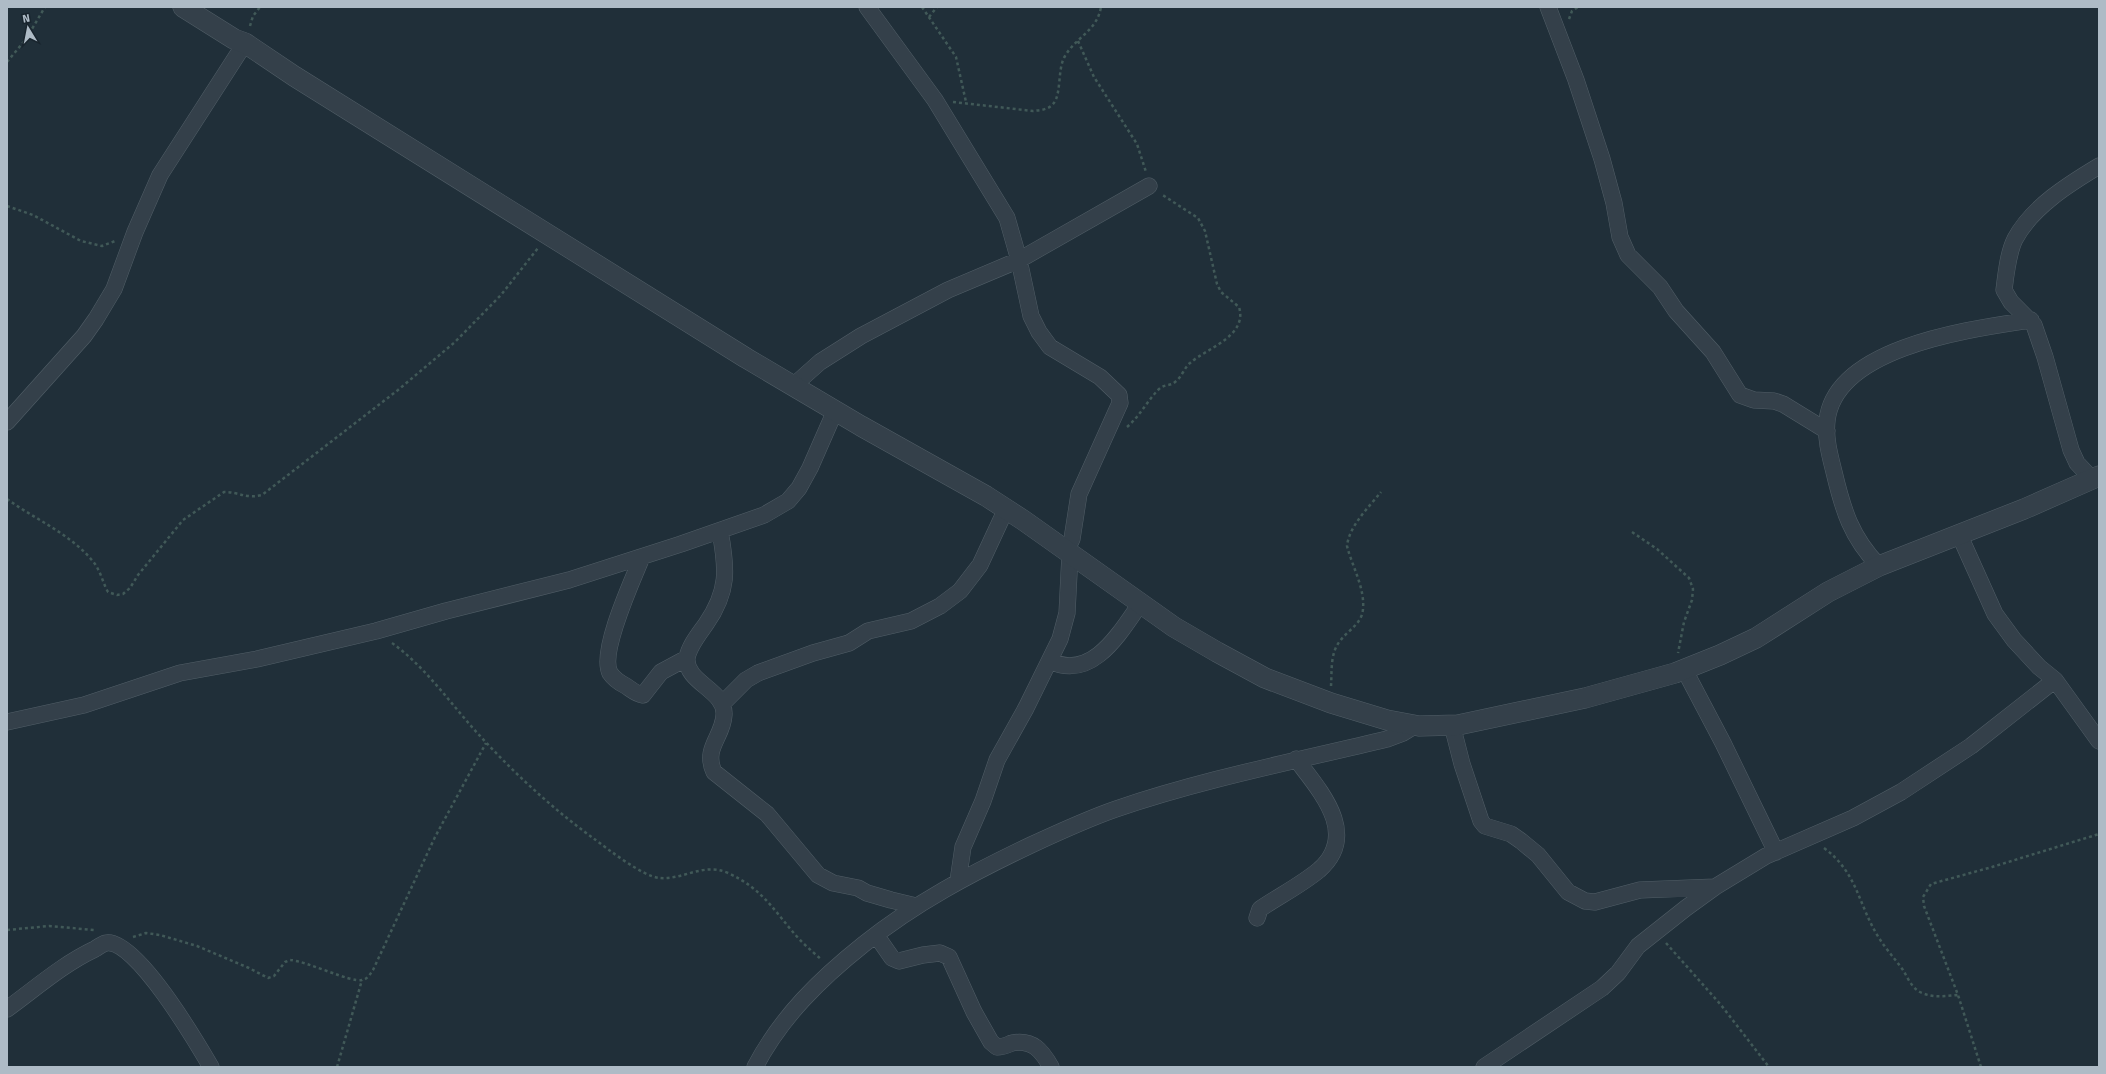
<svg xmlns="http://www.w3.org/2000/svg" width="2106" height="1074" font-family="'Fira Sans',sans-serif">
	<rect width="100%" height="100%" fill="#202f39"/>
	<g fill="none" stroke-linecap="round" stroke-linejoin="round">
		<g stroke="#515e67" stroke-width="17">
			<path id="minor" d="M 867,7 L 935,100 L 1007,218 L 1019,260 L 1031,316 L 1039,332 L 1050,347 L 1100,377 L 1119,395 L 1120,403 L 1079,494 L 1072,539 L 1066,551
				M 1548,7 L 1576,80 L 1602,159 L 1614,203 L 1620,237 L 1628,255 L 1660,287 L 1676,311 L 1713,352 L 1740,395 L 1754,400 L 1774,401 L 1783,404 L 1827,431
				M 793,386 L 820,362 L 861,336 L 948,290 L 1019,260 L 1149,186
				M 7,422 L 84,336 L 96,319 L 114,289 L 135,232 L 160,175 L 245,43
				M 2092,479 L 2077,463 L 2071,450 L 2045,357 L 2034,325 L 2011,302 L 2004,290 C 2006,274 2008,253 2015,239 C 2032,207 2069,184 2099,166
				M 720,531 C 727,569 729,591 706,624 C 699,634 689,646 687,658 C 685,683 726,690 724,715 C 723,737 703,748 714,772 L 767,814 L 818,875 L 833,883 L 858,888 L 867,893 L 891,900 L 916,906
				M 1959,534 L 1995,614 L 2014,640 L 2039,667 L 2055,680 L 2099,741
				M 642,557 C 633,579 599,652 610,673 C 614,679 620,683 626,686 C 632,690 636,694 643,695 L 661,672 L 687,658
				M 1879,566 C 1851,537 1843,510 1834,472 C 1830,456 1825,438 1827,421 C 1835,346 1973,329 2031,320
				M 1050,661 C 1092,681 1119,634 1140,604
				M 1684,669 L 1723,743 L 1776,852
				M 722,704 L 746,680 L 758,673 L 813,653 L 849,643 L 868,631 L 911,621 L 940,606 L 960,591 L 980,565 L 1006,509
				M 7,722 L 84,705 L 180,673 L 257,659 L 376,631 L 446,611 L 569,580 L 681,544 L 764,515 L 788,501 L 799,488 L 810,468 L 835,411
				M 1452,725 L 1462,764 L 1481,821 L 1485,826 L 1511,834 L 1521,841 L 1538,855 L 1568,892 L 1585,901 L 1595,902 L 1640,890 L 1715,887
				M 958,881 L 963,847 L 983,801 L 997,760 L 1026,708 L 1060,639 L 1067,613 L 1070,554
				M 1257,918 L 1260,909 C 1279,896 1301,885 1319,870 C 1360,834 1320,791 1296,759
				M 876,935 L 892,958 L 899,961 L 923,955 L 940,953 L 949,957 L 974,1012 L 991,1042 L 997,1047 C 1003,1047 1007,1045 1012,1043 C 1033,1039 1042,1051 1051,1067
				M 7,1009 C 36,988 63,964 95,949 C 98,947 102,944 106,943 C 135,937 197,1043 211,1067
				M 755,1067 C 781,1017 820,979 864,944 C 915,903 972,873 1031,845 C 1059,832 1087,819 1116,809 C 1204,779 1296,761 1387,739 L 1403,733 L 1416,725
				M 1484,1067 L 1602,988 L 1618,973 L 1638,946 L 1686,908 L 1715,887 L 1766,856 L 1853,818 L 1901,792 L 1971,746 L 2055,680"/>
		</g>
		<g stroke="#515e67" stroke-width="21">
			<path id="tertiary" d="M 183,7 L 234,39 L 245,43 L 294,76 L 746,358 L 861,426 L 986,496 L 1023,520 L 1174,627 L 1217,652 L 1265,678 L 1331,703 L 1387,720 L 1419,726 L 1458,725 L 1585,698 L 1675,673 L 1720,655 L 1756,638 L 1828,592 L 1879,566 L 2024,509 L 2099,476"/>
		</g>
		<path stroke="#415958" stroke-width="2.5" stroke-dasharray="3 3" stroke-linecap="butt" d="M 922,7 L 956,57 L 966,102
			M 929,17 L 937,7
			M 1569,19 L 1572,11 L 1578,7
			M 250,26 L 253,16 L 260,7
			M 1078,41 L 1094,77 L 1137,144 L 1146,172
			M 7,62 L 26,39 L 45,7
			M 953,102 L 1033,111 C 1040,110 1048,110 1053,104 C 1062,94 1057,69 1065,56 C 1076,37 1097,31 1101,7
			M 7,206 L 33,215 L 81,241 L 102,246 L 115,241
			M 1127,427 C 1140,416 1147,401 1159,389 C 1164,384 1171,386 1175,382 C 1182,377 1184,368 1190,363 C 1207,348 1248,336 1239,307 L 1221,292 L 1217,284 L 1205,231 L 1198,218 L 1161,194
			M 7,499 C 36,520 73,535 95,564 C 101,573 103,583 108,592 L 117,595 L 123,594 L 130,588 L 138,575 L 183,520 L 224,492 C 240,492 245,499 262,495 L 398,390 L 455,342 L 501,295 L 538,248
			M 1632,532 L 1657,549 L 1689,578 L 1693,589 L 1692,600 L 1684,622 L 1678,653
			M 392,643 C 427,668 452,706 481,737 C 515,774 553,809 593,838 C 608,849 643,877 660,878 C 683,880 704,862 728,873 C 765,890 775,913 800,940 C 807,947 815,954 822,960
			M 1331,686 C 1332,671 1330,653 1340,641 C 1348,630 1362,624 1363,609 C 1365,588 1352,566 1347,546 C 1349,526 1369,507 1381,492
			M 1824,848 C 1858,873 1858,905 1879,938 C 1886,949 1895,959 1903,970 C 1908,978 1912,989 1922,993 C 1934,998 1946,996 1958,995
			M 7,930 L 49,926 L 94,930
			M 133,937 L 146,933 L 160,935 L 197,946 L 249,968 L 268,978 L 274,976 L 285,962 L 290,960 C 307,961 351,983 362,980 C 368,979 370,974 373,970 L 435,837 L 486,743
			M 1666,943 L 1721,1005 L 1769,1067
			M 337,1067 L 362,980
			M 1981,1067 L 1958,995 L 1924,906 L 1923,897 L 1931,884 L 1992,867 L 2099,834"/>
		<use href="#minor" stroke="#34404a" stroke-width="16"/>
		<use href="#tertiary" stroke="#34404a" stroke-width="20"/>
	</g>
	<rect width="2106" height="1074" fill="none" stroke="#aebbc6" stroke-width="16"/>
	<g transform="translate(28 28) rotate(350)" stroke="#19252e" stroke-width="3" paint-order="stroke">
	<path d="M0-3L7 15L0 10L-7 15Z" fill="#aebbc6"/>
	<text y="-6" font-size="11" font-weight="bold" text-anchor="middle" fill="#aebbc6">N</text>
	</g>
</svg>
